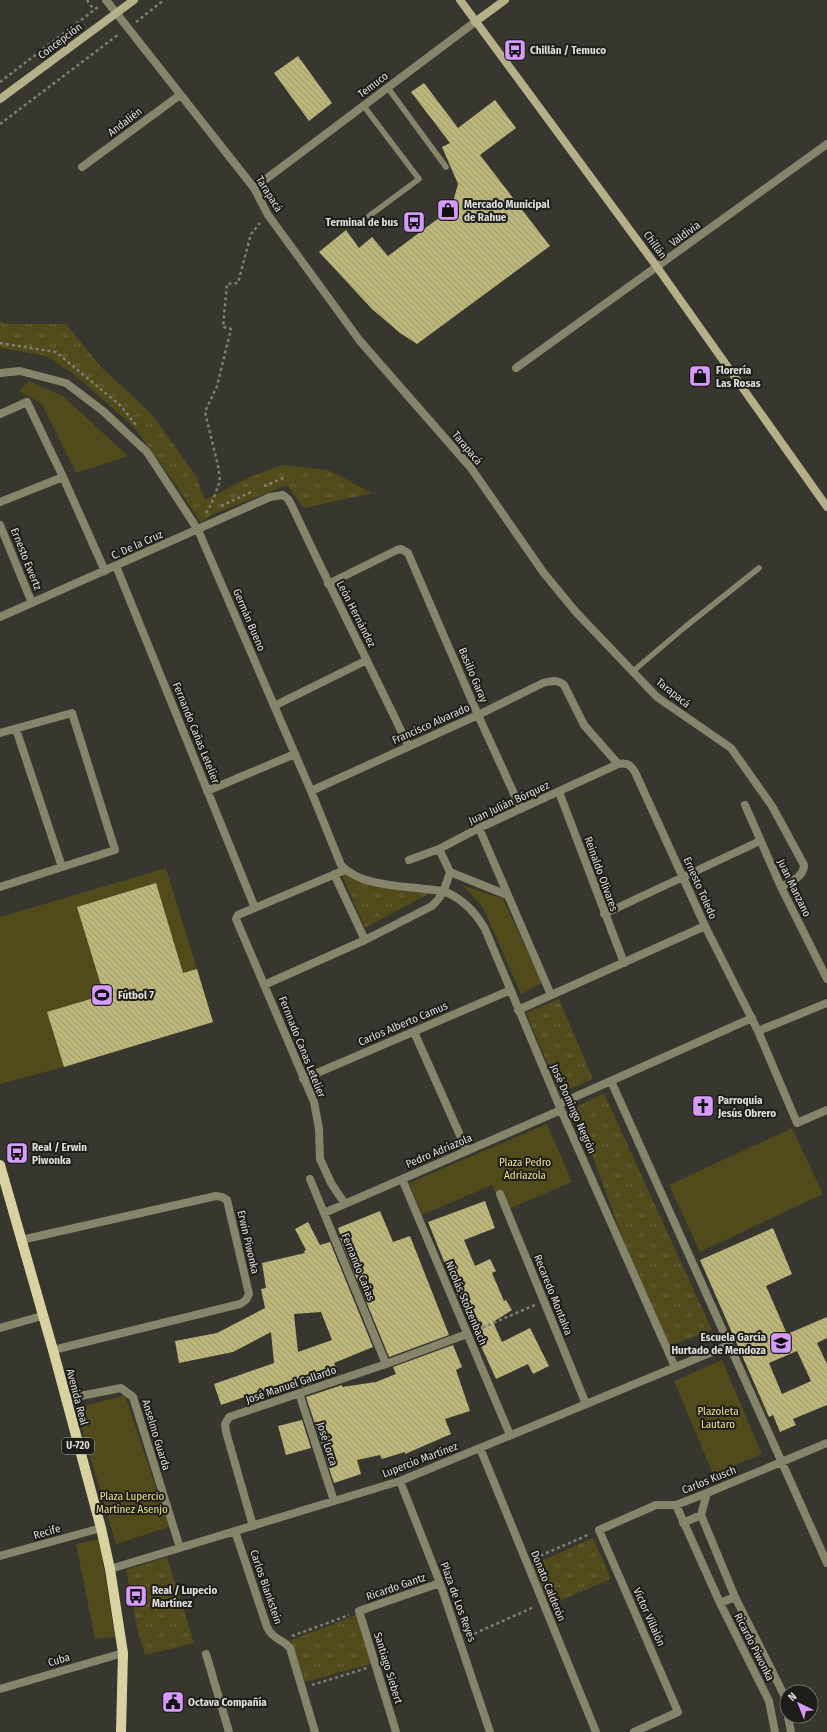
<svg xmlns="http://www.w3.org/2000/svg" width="827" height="1732" font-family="'Fira Sans Condensed',sans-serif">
	<defs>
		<pattern id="grass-tufts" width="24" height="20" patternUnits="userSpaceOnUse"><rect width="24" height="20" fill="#514b1b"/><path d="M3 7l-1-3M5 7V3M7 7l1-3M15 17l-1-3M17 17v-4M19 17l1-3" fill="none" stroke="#6a643c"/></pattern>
		<pattern id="building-back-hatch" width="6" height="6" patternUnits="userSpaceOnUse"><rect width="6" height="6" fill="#bdb67b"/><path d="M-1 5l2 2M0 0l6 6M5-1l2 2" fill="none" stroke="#9e996c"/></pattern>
	</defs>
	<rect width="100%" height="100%" fill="#37362f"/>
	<path fill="url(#grass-tufts)" d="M 0,321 L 5,324 L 66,324 L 103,369 L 150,412 L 196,476 L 205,500 L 250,477 L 282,465 L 328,470 L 372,493 L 304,508 L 287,485 L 211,515 L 201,523 L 176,485 L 134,427 L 75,375 L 47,356 L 0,348 Z
		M 349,873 L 430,893 L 365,928 L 342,875 Z
		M 559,999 L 593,1079 L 560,1093 L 526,1013 Z
		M 604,1093 L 712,1330 L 663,1348 L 575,1108 Z
		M 593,1538 L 611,1579 L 549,1605 L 532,1565 Z
		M 167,1557 L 194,1643 L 145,1655 L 137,1628 L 126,1570 Z
		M 364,1612 L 377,1662 L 305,1682 L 291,1640 Z"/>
	<path fill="#514b1b" d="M 29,381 L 63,396 L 128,456 L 76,473 L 42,404 L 19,391 Z
		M 166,868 L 213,1022 L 64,1067 L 0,1084 L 0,917 Z
		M 462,885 L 503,899 L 542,983 L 521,994 L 483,907 Z
		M 547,1124 L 572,1182 L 504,1211 L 505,1215 L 492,1185 L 422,1215 L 409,1183 Z
		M 792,1128 L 823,1194 L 700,1252 L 669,1185 Z
		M 722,1360 L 762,1454 L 713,1474 L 674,1381 Z
		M 125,1395 L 169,1527 L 116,1544 L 76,1408 Z
		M 99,1539 L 115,1637 L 95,1639 L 76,1544 Z"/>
	<path fill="url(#building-back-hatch)" fill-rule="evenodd" d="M 298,56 L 332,103 L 309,121 L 274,73 Z
		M 424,83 L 458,128 L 495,100 L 516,128 L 480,155 L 550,246 L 417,344 L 400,333 L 372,309 L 319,252 L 346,230 L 359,248 L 372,237 L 388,256 L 451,209 L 458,184 L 442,147 L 450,143 L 411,92 Z
		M 156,883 L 183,973 L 197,969 L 213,1022 L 64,1067 L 47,1012 L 104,995 L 77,907 Z
		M 485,1201 L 495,1228 L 464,1240 L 475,1266 L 490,1259 L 496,1271 L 492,1273 L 504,1301 L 506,1300 L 512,1310 L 493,1322 L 502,1342 L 530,1328 L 549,1366 L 533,1374 L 528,1364 L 496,1379 L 466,1313 L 465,1313 L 428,1222 Z
		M 380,1211 L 393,1242 L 410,1236 L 449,1335 L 389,1357 L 340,1238 L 341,1237 L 338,1228 Z
		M 308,1222 L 320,1245 L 330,1242 L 373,1347 L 334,1363 L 338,1374 L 302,1387 L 300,1378 L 221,1405 L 214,1384 L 274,1363 L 271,1332 L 233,1352 L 179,1363 L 175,1341 L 217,1333 L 265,1308 L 261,1289 L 266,1288 L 262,1263 L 305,1253 L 304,1251 L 306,1250 L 295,1229 ZM 321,1312 L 332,1340 L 298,1352 L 294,1314 Z
		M 773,1228 L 792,1274 L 766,1286 L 787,1334 L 827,1317 L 827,1338 L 817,1343 L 827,1364 L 827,1405 L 793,1419 L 796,1425 L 780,1432 L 773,1415 L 769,1417 L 700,1260 ZM 797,1351 L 811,1381 L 782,1394 L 769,1363 Z
		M 453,1345 L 462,1367 L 456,1370 L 470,1411 L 445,1419 L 451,1434 L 405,1454 L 405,1452 L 382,1459 L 380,1455 L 357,1460 L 361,1474 L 334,1483 L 326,1459 L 324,1444 L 322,1445 L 306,1397 L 342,1385 L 342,1387 L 376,1382 L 396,1374 L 393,1367 Z
		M 302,1420 L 311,1448 L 286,1455 L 278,1426 Z"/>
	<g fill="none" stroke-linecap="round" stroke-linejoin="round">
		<path stroke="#7e7e77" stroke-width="2.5" stroke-dasharray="3 3" stroke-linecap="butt" d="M 87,0 L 94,10
			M 136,22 L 164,0
			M 0,82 L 98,7
			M 0,124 L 119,34
			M 0,343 L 56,352 L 121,406 L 136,425
			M 264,486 L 286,477
			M 221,506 L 251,492
			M 206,513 L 211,505 L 220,481 L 218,466 L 205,412 L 217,386 L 231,329 L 223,327 L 227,284 L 238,283 L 251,234 L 260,223
			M 477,1330 L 535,1305
			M 535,1558 L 590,1534
			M 292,1636 L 349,1615
			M 469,1636 L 534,1607
			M 312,1685 L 367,1668"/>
		<path stroke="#87846c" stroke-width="5.5" d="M 388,88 L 446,167
			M 363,105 L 419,179 L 369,216
			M 632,672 L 685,627 L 759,568"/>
		<path stroke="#87846c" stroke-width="8" d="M 106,0 L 254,188 L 268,215 L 360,341 L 471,468 L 543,572 L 575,611 L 657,697 L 731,748 L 772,806 L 804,865 C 804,877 790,882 781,887
			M 82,167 L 180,95
			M 254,188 L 475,22
			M 516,368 L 827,144
			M 0,373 L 20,371 L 66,383 L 103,411 L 147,452 L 198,530 L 311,791 L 341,865 C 358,885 399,886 425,889 C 431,890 439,890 446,892 C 464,900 476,913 485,929 L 561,1110 L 675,1367
			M 0,414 L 27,402 L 63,477 L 105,571
			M 0,502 L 63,477
			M 0,525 L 32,603
			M 116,566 L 255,908
			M 328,584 L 397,550 L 401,549 L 408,553 L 478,715 L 521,809
			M 0,617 L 270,497 L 283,495 L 288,499 L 292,506 C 329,586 370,665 408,745
			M 274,706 L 367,660
			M 16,729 L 62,867
			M 0,733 L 72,713 L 115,850 L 0,887
			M 207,791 L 295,754
			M 311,791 L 478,715 L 543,683 C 551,681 557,679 564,685 L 584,725 L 618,764
			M 559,792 L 624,963
			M 745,805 L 781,887 L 827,979
			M 479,828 L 551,995
			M 409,860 L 439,849 L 479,828 L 618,764 C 627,762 631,765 635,772 L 705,926 L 758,1031 L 797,1123 L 827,1110
			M 450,872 L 507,895
			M 334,874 L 365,940
			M 604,914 L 760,841
			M 264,985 L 365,940 L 432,906 C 443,896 446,885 450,872 L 439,849
			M 518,1010 L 705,926
			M 758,1031 L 827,1003
			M 414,1032 L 467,1151
			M 303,1079 L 511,990
			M 611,1081 L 827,1563
			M 559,1104 L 752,1018
			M 310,1179 L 386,1364
			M 402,1179 L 510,1435
			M 500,1194 L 586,1404
			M 345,1204 L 331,1183 L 320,1159 L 319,1129 L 314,1102 L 236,919 L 238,915 L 345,870
			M 324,1213 L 561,1110
			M 21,1240 L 216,1196 L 222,1197 L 227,1200 L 249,1294 L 246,1300 L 240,1304 L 53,1350
			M 0,1328 L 42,1316
			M 299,1393 L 334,1501
			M 65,1399 L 121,1388 L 133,1397 L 180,1548
			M 480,1448 L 596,1732
			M 400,1481 L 440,1583 L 490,1732
			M 707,1493 L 701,1515 L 735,1597 L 785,1697 L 787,1710
			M 676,1505 L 720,1603 L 769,1701 L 775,1732
			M 683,1523 L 701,1515
			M 253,1526 L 226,1432 L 225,1424 L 229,1417 L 386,1364 L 467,1334
			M 235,1531 L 267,1627 C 273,1640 283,1639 290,1648 L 315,1732
			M 0,1556 L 101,1528
			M 110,1569 L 400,1481 L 729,1345
			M 720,1603 L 735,1597
			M 206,1654 L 229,1732
			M 0,1689 L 123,1653
			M 788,1716 L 791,1732
			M 396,1732 L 359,1611 L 440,1583
			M 634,1732 L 678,1712 L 599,1530 L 656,1505 L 676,1505 L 707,1493 L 827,1443"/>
		<path stroke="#b5b089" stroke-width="8" d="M 460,0 L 657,267 L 827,507
			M 475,22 L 505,0
			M 0,99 L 134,0"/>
		<path stroke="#d8d2a0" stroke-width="10" d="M 0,1165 L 53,1350 L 101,1528 L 110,1569 L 123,1653 L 121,1732"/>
	</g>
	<defs>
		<g id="bus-square" transform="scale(1.15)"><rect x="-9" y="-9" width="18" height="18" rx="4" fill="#d69bfa" stroke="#1e1d1a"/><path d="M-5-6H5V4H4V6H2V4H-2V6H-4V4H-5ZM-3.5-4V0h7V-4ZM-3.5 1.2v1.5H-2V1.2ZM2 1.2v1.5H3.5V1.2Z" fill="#111"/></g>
		<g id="shop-square" transform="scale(1.15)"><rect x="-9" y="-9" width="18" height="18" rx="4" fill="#d69bfa" stroke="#1e1d1a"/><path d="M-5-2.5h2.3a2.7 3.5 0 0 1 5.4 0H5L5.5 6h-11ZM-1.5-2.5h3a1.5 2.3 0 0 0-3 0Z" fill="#111"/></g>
		<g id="stadium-square" transform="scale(1.15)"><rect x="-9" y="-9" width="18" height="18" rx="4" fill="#d69bfa" stroke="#1e1d1a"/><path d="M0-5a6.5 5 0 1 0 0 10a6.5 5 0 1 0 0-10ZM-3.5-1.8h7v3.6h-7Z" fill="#111"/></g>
		<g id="church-square" transform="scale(1.15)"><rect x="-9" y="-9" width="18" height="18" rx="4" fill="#d69bfa" stroke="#1e1d1a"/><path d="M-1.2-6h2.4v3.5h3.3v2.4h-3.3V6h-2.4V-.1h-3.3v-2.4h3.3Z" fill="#111"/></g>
		<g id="school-square" transform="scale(1.15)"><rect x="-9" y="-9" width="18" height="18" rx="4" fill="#d69bfa" stroke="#1e1d1a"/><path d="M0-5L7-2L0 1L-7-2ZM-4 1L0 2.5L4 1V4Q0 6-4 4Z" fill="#111"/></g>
		<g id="civic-square" transform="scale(1.15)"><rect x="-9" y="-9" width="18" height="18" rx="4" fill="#d69bfa" stroke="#1e1d1a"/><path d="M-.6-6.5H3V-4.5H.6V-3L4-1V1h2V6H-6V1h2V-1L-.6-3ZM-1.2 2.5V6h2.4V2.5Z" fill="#111"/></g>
	</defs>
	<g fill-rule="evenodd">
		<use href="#bus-square" x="515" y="50"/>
		<use href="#shop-square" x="448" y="210"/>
		<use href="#bus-square" x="414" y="222"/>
		<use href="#shop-square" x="700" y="376"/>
		<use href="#stadium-square" x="102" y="995"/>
		<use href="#church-square" x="703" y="1106"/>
		<use href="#bus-square" x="17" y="1153"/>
		<use href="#school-square" x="781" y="1343"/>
		<use href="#bus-square" x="136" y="1596"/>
		<use href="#civic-square" x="173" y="1702"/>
	</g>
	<g text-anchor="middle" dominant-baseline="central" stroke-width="4" stroke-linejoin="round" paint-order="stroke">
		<rect fill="#1e1d1a" stroke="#a4a4a0" stroke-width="1" x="62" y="1438" width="32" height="16" rx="3"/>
		<g font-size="10" font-weight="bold" fill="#deded9">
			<text x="78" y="1446">U-720</text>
		</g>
		<g font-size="11" fill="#deded9" stroke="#1e1d1a">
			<text transform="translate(60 41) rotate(-37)">Concepción</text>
			<text transform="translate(373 85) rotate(-37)">Temuco</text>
			<text transform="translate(125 122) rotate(-37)">Andalién</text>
			<text transform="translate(269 194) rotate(58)">Tarapacá</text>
			<text transform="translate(685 234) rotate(-36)">Valdivia</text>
			<text transform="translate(655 245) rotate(54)">Chillán</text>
			<text transform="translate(467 448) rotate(50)">Tarapacá</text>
			<text transform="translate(137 545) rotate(-24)">C. De la Cruz</text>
			<text transform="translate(26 559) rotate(68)">Ernesto Ewertz</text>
			<text transform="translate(356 614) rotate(63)">León Hernández</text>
			<text transform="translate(249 620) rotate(67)">Germán Bueno</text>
			<text transform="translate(473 675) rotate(67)">Basilio Garay</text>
			<text transform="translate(673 693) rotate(39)">Tarapacá</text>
			<text transform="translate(431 724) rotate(-24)">Francisco Alvarado</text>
			<text transform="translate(196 733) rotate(68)">Fernando Cañas Letelier</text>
			<text transform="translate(509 803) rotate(-25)">Juan Julián Bórquez</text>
			<text transform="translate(601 874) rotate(70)">Reinaldo Olivares</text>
			<text transform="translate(700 888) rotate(66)">Ernesto Toledo</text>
			<text transform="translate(794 888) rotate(64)">Juan Manzano</text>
			<text transform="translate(403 1024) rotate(-23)">Carlos Alberto Camus</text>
			<text transform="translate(302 1047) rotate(68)">Fernnado Canas Letelier</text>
			<text transform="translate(573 1109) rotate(66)">José Domingo Negrón</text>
			<text transform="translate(439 1151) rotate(-23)">Pedro Adriazola</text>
			<text transform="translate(248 1242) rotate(77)">Erwin Piwonka</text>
			<text transform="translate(358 1267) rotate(68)">Fernando Cañas</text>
			<text transform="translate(553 1295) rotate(68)">Recaredo Montalva</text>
			<text transform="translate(466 1303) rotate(67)">Nicolás Stolzenbach</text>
			<text transform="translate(291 1385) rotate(-19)">José Manuel Gallardo</text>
			<text transform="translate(77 1397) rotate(75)">Avenida Real</text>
			<text transform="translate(156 1435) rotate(73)">Anselmo Guarda</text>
			<text transform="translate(327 1444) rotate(72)">José Lorca</text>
			<text transform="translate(420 1460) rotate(-21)">Lupercio Martínez</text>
			<text transform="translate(709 1480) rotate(-22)">Carlos Kusch</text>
			<text transform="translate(47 1532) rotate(-16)">Recife</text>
			<text transform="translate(548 1586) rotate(68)">Donato Calderón</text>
			<text transform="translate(266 1587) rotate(71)">Carlos Blankstein</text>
			<text transform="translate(396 1587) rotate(-19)">Ricardo Gantz</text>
			<text transform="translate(458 1602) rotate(70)">Plaza de Los Reyes</text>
			<text transform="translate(649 1617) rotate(66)">Víctor Villalón</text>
			<text transform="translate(754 1647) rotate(63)">Ricardo Piwonka</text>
			<text transform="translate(59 1660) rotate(-16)">Cuba</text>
			<text transform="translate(388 1668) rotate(73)">Santiago Siebert</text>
		</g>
		<g font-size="11" font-weight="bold" fill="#deded9" stroke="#1e1d1a" text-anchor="start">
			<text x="530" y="50">Chillán / Temuco</text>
			<text x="464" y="204">Mercado Municipal<tspan x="464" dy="13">de Rahue</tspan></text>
			<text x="398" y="222" text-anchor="end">Terminal de bus</text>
			<text x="716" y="370">Florería<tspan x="716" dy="13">Las Rosas</tspan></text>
			<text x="118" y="995">Fútbol 7</text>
			<text x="718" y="1100">Parroquia<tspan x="718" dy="13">Jesús Obrero</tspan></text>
			<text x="32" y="1147">Real / Erwin<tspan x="32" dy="13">Piwonka</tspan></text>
			<text x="766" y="1337" text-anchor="end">Escuela García<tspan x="766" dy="13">Hurtado de Mendoza</tspan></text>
			<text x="152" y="1590">Real / Lupecio<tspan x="152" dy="13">Martínez</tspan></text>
			<text x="188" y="1702">Octava Compañía</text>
		</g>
		<g font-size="11" fill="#ebe089" stroke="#1e1d1a">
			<text x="525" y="1162">Plaza Pedro<tspan x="525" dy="13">Adriazola</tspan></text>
			<text x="718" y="1411">Plazoleta<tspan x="718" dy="13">Lautaro</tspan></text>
			<text x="132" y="1496">Plaza Lupercio<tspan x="132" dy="13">Martínez Asenjo</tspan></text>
		</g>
	</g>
	<g transform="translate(799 1704) rotate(317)"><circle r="19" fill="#1e1d1a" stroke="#6b6a66"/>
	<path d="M0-3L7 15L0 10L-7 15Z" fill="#d69bfa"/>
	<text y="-6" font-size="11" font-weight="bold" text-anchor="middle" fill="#deded9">N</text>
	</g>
</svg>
